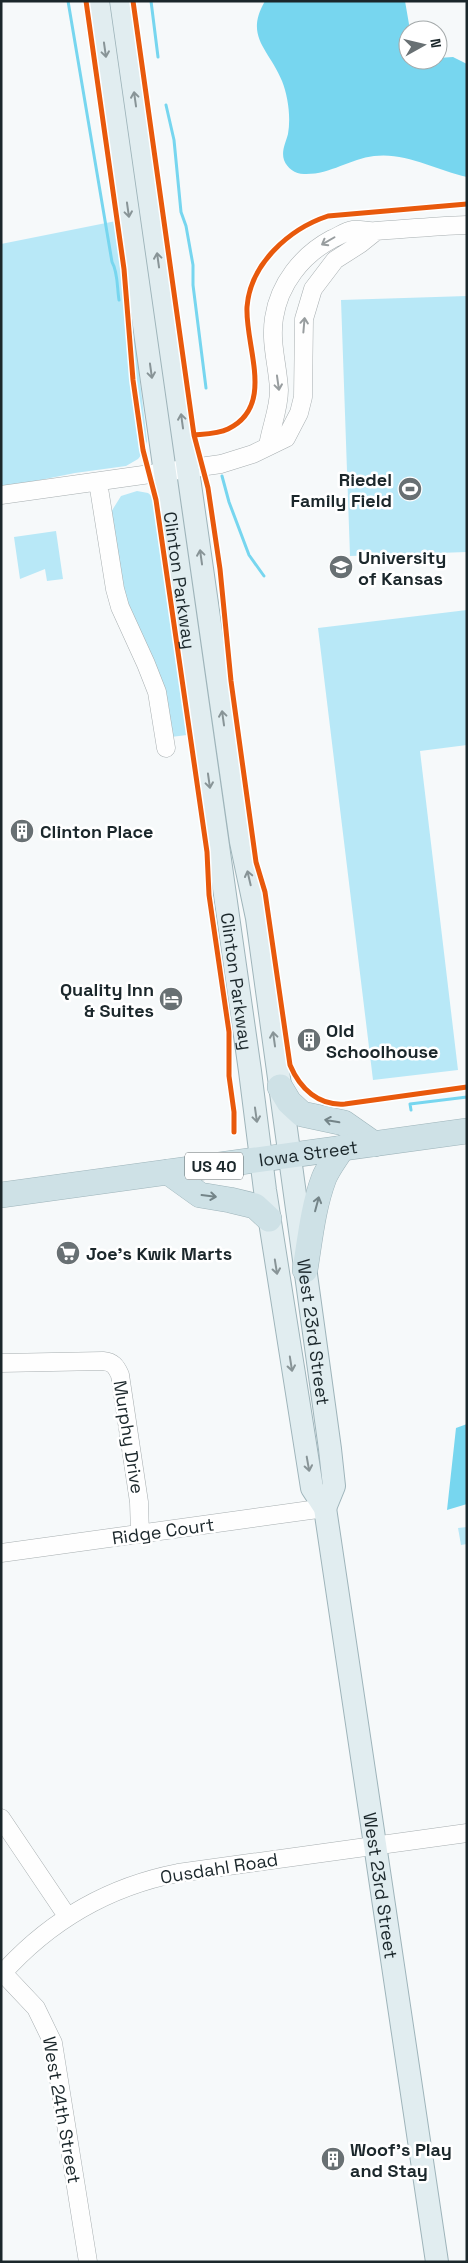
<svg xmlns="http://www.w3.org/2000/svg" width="468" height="2263" font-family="'Space Grotesk',sans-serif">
	<rect width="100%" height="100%" fill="#f6f9fa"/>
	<path fill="#b8e8f7" d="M 121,220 L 147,441 L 143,453 L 138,459 L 126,466 L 75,473 L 1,488 L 1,244 Z
		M 467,296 L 467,552 L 350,556 L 341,300 Z
		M 137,491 L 148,493 L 160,503 L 195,734 L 171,737 L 122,589 L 111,512 L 121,496 Z
		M 56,531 L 63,579 L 47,581 L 45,569 L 20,579 L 14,537 Z
		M 467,610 L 467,745 L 420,751 L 458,1070 L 373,1080 L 318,628 Z
		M 467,1527 L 467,1544 L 461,1545 L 458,1528 Z"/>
	<path fill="#77d6ef" d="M 265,1 L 405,1 L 410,30 L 408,30 L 408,60 L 438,60 L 438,58 L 453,57 L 467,64 L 467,177 C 436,170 406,152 374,156 C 350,159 329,175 304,174 C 295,174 287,168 284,160 C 281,151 286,142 288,134 C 291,117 288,96 282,81 C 269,49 244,37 265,1 Z
		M 467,1424 L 467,1504 L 447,1510 L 456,1428 Z"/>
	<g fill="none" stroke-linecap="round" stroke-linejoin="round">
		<path stroke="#77d6ef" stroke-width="3" d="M 68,1 L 112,262 C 118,272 117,288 119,300
			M 151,1 L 158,57
			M 166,105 L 174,140 L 181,212 L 186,226 L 193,265 L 193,285 L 206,388
			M 222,476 L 229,502 L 249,555 L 264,576
			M 411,1110 L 410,1104 L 467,1097"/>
		<g stroke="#a7aeb0" stroke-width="19">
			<path id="minor" d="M 268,446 C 271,427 279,409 279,390 C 278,366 270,343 274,318 C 279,284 302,255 332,239 C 339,236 346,231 353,230 C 361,229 368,232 376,231 C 406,229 436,226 467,225
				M 98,482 L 115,589 L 120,607 L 146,664 L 157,692 L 166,748
				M 1,495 L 221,464 L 253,454 L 286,438 L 299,413 L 303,397 L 304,319 L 313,289 L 335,260 L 360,244 L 375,232
				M 1,1363 L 103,1361 C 113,1362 116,1366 120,1375 L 139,1502 L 140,1534
				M 1,1553 L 325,1508
				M 1,1818 L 67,1916
				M 3,1973 L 36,2008 L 53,2043 L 88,2262
				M 1,1975 C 49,1921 107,1887 178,1873 L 467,1833"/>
		</g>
		<g stroke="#9eb4ba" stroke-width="24">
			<g id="major">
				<path id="s1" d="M 98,1 L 250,1071 L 265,1190 L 312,1488 L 325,1508 L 437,2262"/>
				<path id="s2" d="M 121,1 L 241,842 L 257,918 L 330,1449 L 334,1486 L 325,1508"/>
			</g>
		</g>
		<g stroke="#9eb4ba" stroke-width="26">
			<g id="highway">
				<path d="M 280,1087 L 289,1102 L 302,1114 L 344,1123 L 374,1144"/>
				<path d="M 168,1172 L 200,1195 L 230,1200 L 255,1206 L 269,1219"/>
				<path id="s3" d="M 1,1195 L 467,1131"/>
				<path d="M 305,1270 C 310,1239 313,1207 324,1178 C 328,1168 336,1158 342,1148"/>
			</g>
		</g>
		<use href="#minor" stroke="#fefefe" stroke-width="18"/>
		<use href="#major" stroke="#e1edf0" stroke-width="22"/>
		<use href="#highway" stroke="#cee1e6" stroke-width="25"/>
		<g stroke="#fff" stroke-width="8">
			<path id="cycleway" d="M 86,1 L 124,269 L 133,380 L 143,450 L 156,500 L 207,852 L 209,895 L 229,1032 L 229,1076 L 234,1112 L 234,1132
				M 133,1 L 194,435 L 208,488 L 220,569 L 231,681 L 256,862 L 265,892 L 290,1065 C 300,1089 319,1106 345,1104 L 467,1087
				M 194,435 C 205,434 218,434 228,429 C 276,406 245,347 247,307 C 250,264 289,229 328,216 L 467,204"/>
		</g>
		<use href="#cycleway" stroke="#e8590c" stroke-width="5"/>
	</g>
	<defs><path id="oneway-shaft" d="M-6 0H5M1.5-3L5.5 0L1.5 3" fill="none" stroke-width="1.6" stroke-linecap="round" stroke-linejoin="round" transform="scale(1.25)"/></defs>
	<g stroke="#889497">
		<use href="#oneway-shaft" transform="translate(105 50) rotate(82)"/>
		<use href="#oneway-shaft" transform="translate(135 99) rotate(-98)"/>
		<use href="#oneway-shaft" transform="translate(128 210) rotate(82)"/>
		<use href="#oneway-shaft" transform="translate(158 260) rotate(-98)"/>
		<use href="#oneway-shaft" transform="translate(151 371) rotate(82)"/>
		<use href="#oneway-shaft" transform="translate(182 421) rotate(-98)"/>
		<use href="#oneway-shaft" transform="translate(201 557) rotate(-98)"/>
		<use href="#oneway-shaft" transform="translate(223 718) rotate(-98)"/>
		<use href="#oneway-shaft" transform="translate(209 781) rotate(82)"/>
		<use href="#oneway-shaft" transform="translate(249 878) rotate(-103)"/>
		<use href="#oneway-shaft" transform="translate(274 1039) rotate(-98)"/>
		<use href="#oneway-shaft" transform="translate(256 1115) rotate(82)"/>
		<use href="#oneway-shaft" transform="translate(276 1267) rotate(81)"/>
		<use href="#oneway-shaft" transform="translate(291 1364) rotate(81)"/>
		<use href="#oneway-shaft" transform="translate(308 1464) rotate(80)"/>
	</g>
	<g stroke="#989d9f">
		<use href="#oneway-shaft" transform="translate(328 241) rotate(150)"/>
		<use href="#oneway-shaft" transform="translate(304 325) rotate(-85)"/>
		<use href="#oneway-shaft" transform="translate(278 383) rotate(82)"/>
	</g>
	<g stroke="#748488">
		<use href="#oneway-shaft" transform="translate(332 1121) rotate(-170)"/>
		<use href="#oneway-shaft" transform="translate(209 1196) rotate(7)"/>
		<use href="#oneway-shaft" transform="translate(317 1204) rotate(-75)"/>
	</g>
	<defs>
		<g id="stadium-disc" transform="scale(1.25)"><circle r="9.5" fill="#687073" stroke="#fff"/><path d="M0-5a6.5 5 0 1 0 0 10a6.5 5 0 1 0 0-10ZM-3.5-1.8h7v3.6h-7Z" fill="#fff"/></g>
		<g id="university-disc" transform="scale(1.25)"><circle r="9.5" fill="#687073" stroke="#fff"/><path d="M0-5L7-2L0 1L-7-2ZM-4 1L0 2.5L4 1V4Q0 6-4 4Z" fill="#fff"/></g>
		<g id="building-disc" transform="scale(1.25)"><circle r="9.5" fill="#687073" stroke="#fff"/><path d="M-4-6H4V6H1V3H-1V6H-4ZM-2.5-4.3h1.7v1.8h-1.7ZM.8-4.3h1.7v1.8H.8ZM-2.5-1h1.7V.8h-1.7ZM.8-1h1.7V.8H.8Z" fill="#fff"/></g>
		<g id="hotel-disc" transform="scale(1.25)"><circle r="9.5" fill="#687073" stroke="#fff"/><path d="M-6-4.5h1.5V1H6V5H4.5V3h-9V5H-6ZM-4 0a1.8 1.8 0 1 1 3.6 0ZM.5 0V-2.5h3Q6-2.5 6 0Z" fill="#fff"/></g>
		<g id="supermarket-disc" transform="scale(1.25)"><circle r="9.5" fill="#687073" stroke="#fff"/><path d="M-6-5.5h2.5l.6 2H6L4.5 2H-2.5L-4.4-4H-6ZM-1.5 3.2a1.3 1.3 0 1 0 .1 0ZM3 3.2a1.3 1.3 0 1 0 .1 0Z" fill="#fff"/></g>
	</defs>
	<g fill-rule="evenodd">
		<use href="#stadium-disc" x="410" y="489"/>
		<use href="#university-disc" x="341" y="567"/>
		<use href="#building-disc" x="22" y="831"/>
		<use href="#hotel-disc" x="171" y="999"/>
		<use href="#building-disc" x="309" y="1040"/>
		<use href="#supermarket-disc" x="68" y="1253"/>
		<use href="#building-disc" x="333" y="2159"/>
	</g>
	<g text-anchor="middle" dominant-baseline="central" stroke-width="5" stroke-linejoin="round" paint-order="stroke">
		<rect fill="#fff" stroke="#5f686b" stroke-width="1" x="185" y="1152.5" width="58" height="27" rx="4"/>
		<g font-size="16" font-weight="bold" fill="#1b272b">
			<text x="214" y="1166">US 40</text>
		</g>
		<g font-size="18" font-weight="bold" fill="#1b272b" stroke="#fff" text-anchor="start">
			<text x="392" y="479" text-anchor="end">Riedel<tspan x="392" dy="21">Family Field</tspan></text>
			<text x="358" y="557">University<tspan x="358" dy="21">of Kansas</tspan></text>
			<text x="40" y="831">Clinton Place</text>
			<text x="154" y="989" text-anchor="end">Quality Inn<tspan x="154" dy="21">&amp; Suites</tspan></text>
			<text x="326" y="1030">Old<tspan x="326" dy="21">Schoolhouse</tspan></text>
			<text x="86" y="1253">Joe's Kwik Marts</text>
			<text x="350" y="2149">Woof's Play<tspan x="350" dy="21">and Stay</tspan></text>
		</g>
		<g font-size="18" fill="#1b272b" stroke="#fff">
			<text stroke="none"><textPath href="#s1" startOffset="585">Clinton Parkway</textPath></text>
			<text stroke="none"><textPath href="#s1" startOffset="990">Clinton Parkway</textPath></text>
			<text stroke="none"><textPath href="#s3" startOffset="310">Iowa Street</textPath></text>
			<text stroke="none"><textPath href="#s2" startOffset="1345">West 23rd Street</textPath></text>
			<text transform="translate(129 1437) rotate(81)">Murphy Drive</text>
			<text transform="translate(163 1531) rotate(-8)">Ridge Court</text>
			<text transform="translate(219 1868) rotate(-9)">Ousdahl Road</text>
			<text stroke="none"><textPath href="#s1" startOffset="1908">West 23rd Street</textPath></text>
			<text transform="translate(62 2110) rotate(80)">West 24th Street</text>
		</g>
	</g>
	<rect width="468" height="2263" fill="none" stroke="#1b272b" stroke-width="5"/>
	<g transform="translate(423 45) rotate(82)"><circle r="24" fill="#ffffff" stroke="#a4a9aa"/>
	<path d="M0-4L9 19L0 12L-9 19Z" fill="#687073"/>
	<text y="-8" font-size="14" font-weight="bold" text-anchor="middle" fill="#1b272b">N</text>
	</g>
</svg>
